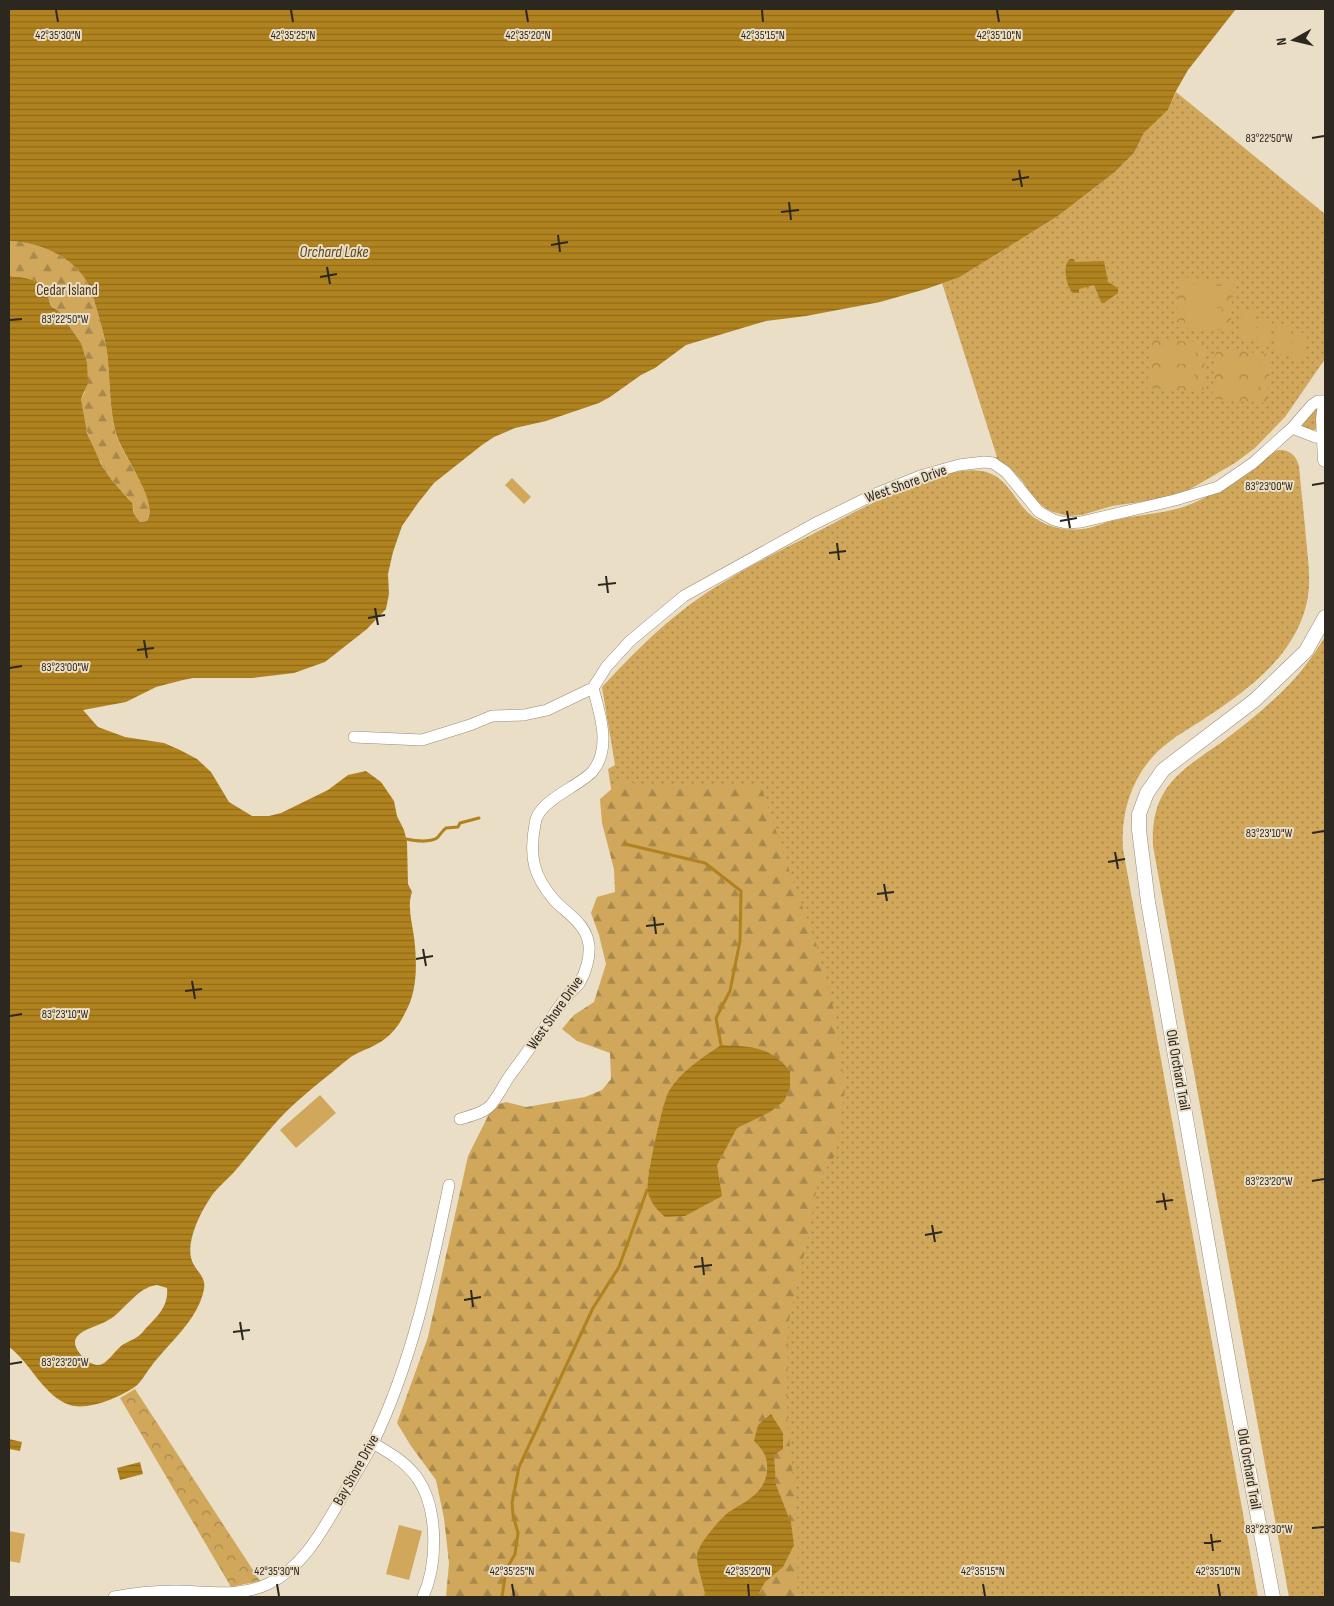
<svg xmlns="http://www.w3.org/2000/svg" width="1334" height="1606" font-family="'Sofia Sans Condensed',sans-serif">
	<defs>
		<pattern id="grass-dots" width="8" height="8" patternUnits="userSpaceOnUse" patternTransform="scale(1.25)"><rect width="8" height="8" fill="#d0a75b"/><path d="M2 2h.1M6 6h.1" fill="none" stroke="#a9884b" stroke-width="1.8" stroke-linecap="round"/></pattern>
		<pattern id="forest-firs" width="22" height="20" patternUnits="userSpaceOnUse" patternTransform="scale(1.25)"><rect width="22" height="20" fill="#d0a75b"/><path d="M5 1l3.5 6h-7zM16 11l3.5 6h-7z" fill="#a9884b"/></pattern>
		<pattern id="park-crowns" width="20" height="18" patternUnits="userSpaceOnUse" patternTransform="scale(1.25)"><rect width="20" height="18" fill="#d0a75b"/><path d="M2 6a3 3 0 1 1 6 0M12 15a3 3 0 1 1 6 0" fill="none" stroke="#a9884b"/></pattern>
		<pattern id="water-rules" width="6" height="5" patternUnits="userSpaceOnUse" patternTransform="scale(1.25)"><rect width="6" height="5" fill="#b0831f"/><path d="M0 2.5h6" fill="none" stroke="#906b1b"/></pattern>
	</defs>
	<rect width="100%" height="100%" fill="#ebdec6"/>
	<path fill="url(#grass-dots)" d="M 1176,92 L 1325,214 L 1325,359 L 1285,417 L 1255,448 L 1235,463 L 1187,491 L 1161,499 L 1112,506 L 1082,515 L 1068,516 L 1053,512 L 1045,508 L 1033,498 L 1023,482 L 1015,473 L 991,459 L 997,457 L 942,283 L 960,277 L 1058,216 L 1115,172 L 1134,153 L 1144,133 L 1168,110 Z
		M 1313,409 L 1317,409 L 1318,412 L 1317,428 L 1313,431 L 1301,427 L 1302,420 Z
		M 1279,450 C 1291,450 1296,456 1299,466 C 1301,490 1304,514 1306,538 C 1308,562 1312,583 1306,606 C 1292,660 1244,692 1201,721 C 1190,728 1179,734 1169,742 C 1135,767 1120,808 1123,849 L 1258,1597 L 664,1597 L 658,1089 L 608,769 L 615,765 L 602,687 C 629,658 656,630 688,606 C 726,578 769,556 811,535 C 850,515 939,463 982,471 C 1003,475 1010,491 1022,506 C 1036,524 1060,532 1082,529 C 1094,528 1104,522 1116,520 C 1145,513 1173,514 1200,500 C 1208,496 1216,492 1224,487 C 1238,478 1264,453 1279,450 Z
		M 1325,637 L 1325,1597 L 1289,1597 L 1153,846 C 1150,788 1180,771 1222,742 C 1239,729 1256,716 1272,701 C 1294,682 1310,661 1325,637 Z"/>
	<path fill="url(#forest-firs)" fill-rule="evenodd" d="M 9,241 C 38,242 71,255 87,282 C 92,290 94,301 97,310 C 102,328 107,344 108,362 C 110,385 110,408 115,431 C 120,454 160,500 147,521 L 140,522 L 134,514 L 134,510 L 129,499 L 111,479 L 95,453 L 85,426 L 81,399 L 85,392 L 81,343 L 58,310 C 46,305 49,293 40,284 C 33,277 18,277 9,276 Z
		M 622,780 L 649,787 L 707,784 L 761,786 L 793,882 L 816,943 L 835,1014 L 845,1089 L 836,1154 L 818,1180 L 809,1233 L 788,1324 L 787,1418 L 798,1524 L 797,1597 L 766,1597 L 759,1593 L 765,1582 L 783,1567 L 781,1499 L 776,1485 L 774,1455 L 754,1441 C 764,1451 768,1457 767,1472 C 764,1498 743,1500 726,1515 C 717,1523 698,1543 697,1555 C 697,1564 704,1588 706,1597 L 446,1597 L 449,1563 L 444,1518 L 436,1480 L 411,1446 L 397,1423 L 428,1337 L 468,1156 L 493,1106 L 506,1102 L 526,1107 L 585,1097 L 602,1090 L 611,1079 L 610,1053 L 577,1041 L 562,1029 L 574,1015 L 594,1002 L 606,964 L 599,935 L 591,913 L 597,897 L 615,892 L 614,869 L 602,823 L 600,799 ZM 721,1045 L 781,1060 L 790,1071 L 790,1088 L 784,1101 L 770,1112 L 738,1128 L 717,1165 L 722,1197 L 685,1216 L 668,1092 L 680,1077 Z"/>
	<path fill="url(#park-crowns)" d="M 1179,277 L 1234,281 L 1230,331 L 1176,327 Z
		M 1151,339 L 1206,343 L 1203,392 L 1147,388 Z
		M 1216,350 L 1271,354 L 1267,403 L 1212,399 Z
		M 135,1389 L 260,1581 L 231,1587 L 120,1398 Z"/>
	<path fill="#d0a75b" d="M 1187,284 L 1223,286 L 1222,303 L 1186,300 Z
		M 1186,305 L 1222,308 L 1221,325 L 1185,322 Z
		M 1242,310 L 1256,311 L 1253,339 L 1239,338 Z
		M 1258,318 L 1272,319 L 1270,347 L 1256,346 Z
		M 1277,326 L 1291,327 L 1288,355 L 1275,354 Z
		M 1293,332 L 1307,333 L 1305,361 L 1291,360 Z
		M 1160,345 L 1196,348 L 1195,365 L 1159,362 Z
		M 1225,356 L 1261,359 L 1260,375 L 1224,373 Z
		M 1159,367 L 1195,370 L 1193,387 L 1157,384 Z
		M 1223,378 L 1259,381 L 1258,397 L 1222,395 Z
		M 512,478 L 531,497 L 524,504 L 505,485 Z
		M 320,1095 L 336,1113 L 296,1148 L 280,1130 Z
		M 399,1525 L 422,1531 L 409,1580 L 386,1574 Z
		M 9,1531 L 25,1534 L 20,1563 L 9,1561 Z"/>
	<path fill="url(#water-rules)" fill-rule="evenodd" d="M 9,9 L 1236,9 L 1188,70 L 1176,91 L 1168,110 L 1144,133 L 1134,153 L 1115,172 L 1058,216 L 960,277 L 926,289 L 880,302 L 806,316 L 766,321 L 686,345 L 655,368 L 641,375 L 610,397 L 599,403 L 546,421 L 515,428 L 494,437 L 482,445 L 434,483 L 418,503 L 402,526 L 393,552 L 388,574 L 389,594 L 386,609 L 367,629 L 325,662 L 294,673 L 252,678 L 193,678 L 183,680 L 156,687 L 126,702 L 83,710 L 98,727 L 125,737 L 164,743 L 180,750 L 197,759 L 211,772 L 229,802 L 252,816 L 269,816 L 281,813 L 328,790 L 348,775 L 366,771 L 381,782 L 394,801 L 397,816 L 404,830 L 407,842 L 408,884 L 412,892 C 407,906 412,922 414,937 C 417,962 418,991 405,1013 C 399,1026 390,1037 377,1044 C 367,1050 356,1052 347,1060 C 324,1079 300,1097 280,1118 C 264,1135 250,1154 235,1171 C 226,1181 215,1189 209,1200 C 199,1215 183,1248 194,1265 C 199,1274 206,1278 204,1289 C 198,1321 168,1343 150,1368 C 145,1374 142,1381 136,1386 C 121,1397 88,1411 70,1405 C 44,1397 30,1362 9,1347 L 9,276 C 21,277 40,278 46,290 C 50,299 47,306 58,310 L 81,343 L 87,363 L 88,383 L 81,399 L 87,433 L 101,464 L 111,479 L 132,503 L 134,514 L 140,522 L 147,521 C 160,501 120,453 115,430 C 110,408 110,385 108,362 C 107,344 102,328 97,310 C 94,301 92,290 87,282 C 71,255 38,242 9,241 ZM 157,1285 L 167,1288 C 169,1305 158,1316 147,1327 C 144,1330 141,1335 137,1337 C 131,1341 124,1343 120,1347 C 114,1352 106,1366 97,1365 C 91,1364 85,1360 81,1355 C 63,1334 90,1329 105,1322 C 124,1313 136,1287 157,1285 Z
		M 1070,259 L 1074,259 L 1075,262 L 1104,261 L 1108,282 L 1118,288 L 1118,293 L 1104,303 L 1101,302 L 1094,285 L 1079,289 L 1079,293 L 1073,293 C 1066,287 1062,265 1070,259 Z
		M 721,1045 C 751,1047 769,1045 790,1071 L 790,1088 L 784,1101 L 770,1112 L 737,1128 L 717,1165 L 722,1196 L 685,1216 L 665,1217 C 656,1209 651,1203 648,1192 C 645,1181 663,1101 669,1091 C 681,1071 702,1058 721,1045 Z
		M 771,1414 L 783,1433 L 783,1449 L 774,1455 L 776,1485 L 791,1523 L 794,1545 L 783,1567 L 765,1582 L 759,1593 L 766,1597 L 706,1597 C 704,1587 696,1564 697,1555 C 698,1544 720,1519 729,1512 C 746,1501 764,1494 767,1472 C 768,1457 764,1451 754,1441 L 758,1425 Z
		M 9,1439 L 22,1442 L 20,1451 L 9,1449 Z
		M 140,1462 L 143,1474 L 120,1480 L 117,1468 Z"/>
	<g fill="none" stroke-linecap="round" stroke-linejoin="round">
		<path stroke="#b0831f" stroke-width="3" d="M 406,839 C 416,841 428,843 437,838 C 440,835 442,831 446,828 L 458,827 L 460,823 L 479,818
			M 625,844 L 705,863 L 741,891 L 740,941 L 730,991 L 716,1018 L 721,1045
			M 502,1597 L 506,1570 L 515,1554 L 518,1533 L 513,1515 L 512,1503 L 519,1467 L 593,1308 L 619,1267 L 647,1190"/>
		<g stroke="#988b75" stroke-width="12">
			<path id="minor" d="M 1292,428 L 1315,437 L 1323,438
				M 354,737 L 422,740 L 470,725 L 492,716 L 524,715 L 547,710 L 593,688 L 607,666 L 630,641 L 684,596 L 814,524 L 875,494 L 920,476 L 959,465 L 984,462 L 993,463 L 1006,472 L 1039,512 L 1054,520 L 1066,523 L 1081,522 L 1175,500 L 1218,487 L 1253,463 L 1292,428 L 1312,405 L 1318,401 L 1325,401
				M 460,1119 C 470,1116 484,1113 491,1105 C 500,1094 505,1081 514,1070 C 532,1046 549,1020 567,996 C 571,991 577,987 580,982 C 586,972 590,957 589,945 C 586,924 569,915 555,901 C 533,876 529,856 535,824 C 536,814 544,806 552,800 C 562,792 585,780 592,772 C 612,749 600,714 593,688
				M 373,1443 C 388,1452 404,1461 415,1475 C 439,1506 438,1563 423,1597
				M 114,1597 C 134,1593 155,1591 175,1591 C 206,1591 238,1598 268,1584 C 302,1568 321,1533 339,1502 C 350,1482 363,1463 373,1443 C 412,1362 431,1273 449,1185"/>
		</g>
		<g stroke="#988b75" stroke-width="15">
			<path id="tertiary" d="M 1325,403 L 1323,419 L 1325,460
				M 1273,1597 L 1233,1386 L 1148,902 L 1139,830 L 1139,814 L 1147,793 L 1163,770 L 1255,700 L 1306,651 L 1325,617"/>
		</g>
		<use href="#minor" stroke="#fff" stroke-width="11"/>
		<use href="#tertiary" stroke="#fff" stroke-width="14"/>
	</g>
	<path fill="none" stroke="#2d281f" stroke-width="2" d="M 56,10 L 58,22M 291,10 L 293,22M 526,10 L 528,22M 762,10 L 763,22M 997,10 L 999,22M 1312,138 L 1324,136M 1019,170 L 1022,187M 1012,180 L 1029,177M 789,202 L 791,220M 781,212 L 799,210M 558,235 L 560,252M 551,245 L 568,242M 327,267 L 330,284M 320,277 L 337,274M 10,320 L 22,319M 1312,485 L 1324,483M 1067,511 L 1070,528M 1060,521 L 1077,518M 837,543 L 839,560M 829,553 L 846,551M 606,576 L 608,593M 598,585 L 616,583M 375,608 L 378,625M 368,618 L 385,615M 144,640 L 147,658M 137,650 L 154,648M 10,668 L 22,666M 1312,833 L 1324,831M 1115,852 L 1118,869M 1108,862 L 1125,859M 884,884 L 887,901M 877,894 L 894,892M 654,917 L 656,934M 646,926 L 664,924M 423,949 L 426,966M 416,959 L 433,956M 192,981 L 195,999M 185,991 L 202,989M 10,1016 L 22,1014M 1312,1181 L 1324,1179M 1163,1193 L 1166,1210M 1156,1202 L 1173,1200M 932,1225 L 935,1242M 925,1235 L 942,1232M 702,1257 L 704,1275M 694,1267 L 712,1265M 471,1290 L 473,1307M 464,1300 L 481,1297M 240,1322 L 243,1340M 233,1332 L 250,1330M 10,1364 L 22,1362M 1312,1528 L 1324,1527M 1211,1534 L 1213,1551M 1204,1543 L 1221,1541M 277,1584 L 279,1596M 512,1584 L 514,1596M 748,1584 L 749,1596M 983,1584 L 985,1596M 1218,1584 L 1220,1596"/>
	<g text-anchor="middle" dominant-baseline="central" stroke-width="4" stroke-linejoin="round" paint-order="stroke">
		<g font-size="15" fill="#49360f" stroke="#ebdec6">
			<text x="67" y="290">Cedar Island</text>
		</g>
		<g font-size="15" fill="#2d281f" stroke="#ebdec6">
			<text transform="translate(906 484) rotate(-20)">West Shore Drive</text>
			<text transform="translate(555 1013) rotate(-55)">West Shore Drive</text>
			<text transform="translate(1178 1070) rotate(80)">Old Orchard Trail</text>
			<text transform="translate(1249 1469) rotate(80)">Old Orchard Trail</text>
			<text transform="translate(356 1470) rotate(-61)">Bay Shore Drive</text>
		</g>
		<g font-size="16" font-style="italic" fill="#5b4721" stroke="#ebdec6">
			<text x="334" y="252">Orchard Lake</text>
		</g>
	</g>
	<g font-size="12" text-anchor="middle" fill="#2d281f" stroke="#ebdec6" stroke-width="4" stroke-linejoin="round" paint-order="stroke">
		<text x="58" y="39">42°35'30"N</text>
		<text x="293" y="39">42°35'25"N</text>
		<text x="528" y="39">42°35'20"N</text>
		<text x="763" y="39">42°35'15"N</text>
		<text x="999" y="39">42°35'10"N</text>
		<text x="1269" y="142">83°22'50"W</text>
		<text x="65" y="323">83°22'50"W</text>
		<text x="1269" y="490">83°23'00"W</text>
		<text x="65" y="671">83°23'00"W</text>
		<text x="1269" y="837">83°23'10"W</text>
		<text x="65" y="1018">83°23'10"W</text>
		<text x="1269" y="1185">83°23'20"W</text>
		<text x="65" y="1366">83°23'20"W</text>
		<text x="1269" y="1533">83°23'30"W</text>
		<text x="277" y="1575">42°35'30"N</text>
		<text x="512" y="1575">42°35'25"N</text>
		<text x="748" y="1575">42°35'20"N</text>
		<text x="983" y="1575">42°35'15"N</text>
		<text x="1218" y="1575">42°35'10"N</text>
	</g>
	<rect width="1334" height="1606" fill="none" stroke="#2d281f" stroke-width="20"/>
	<g transform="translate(1294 40) rotate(262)" stroke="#ebdec6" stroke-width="4" paint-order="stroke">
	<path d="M0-4L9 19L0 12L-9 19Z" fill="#2d281f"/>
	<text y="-8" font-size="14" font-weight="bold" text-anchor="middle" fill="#2d281f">N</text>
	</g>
</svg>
